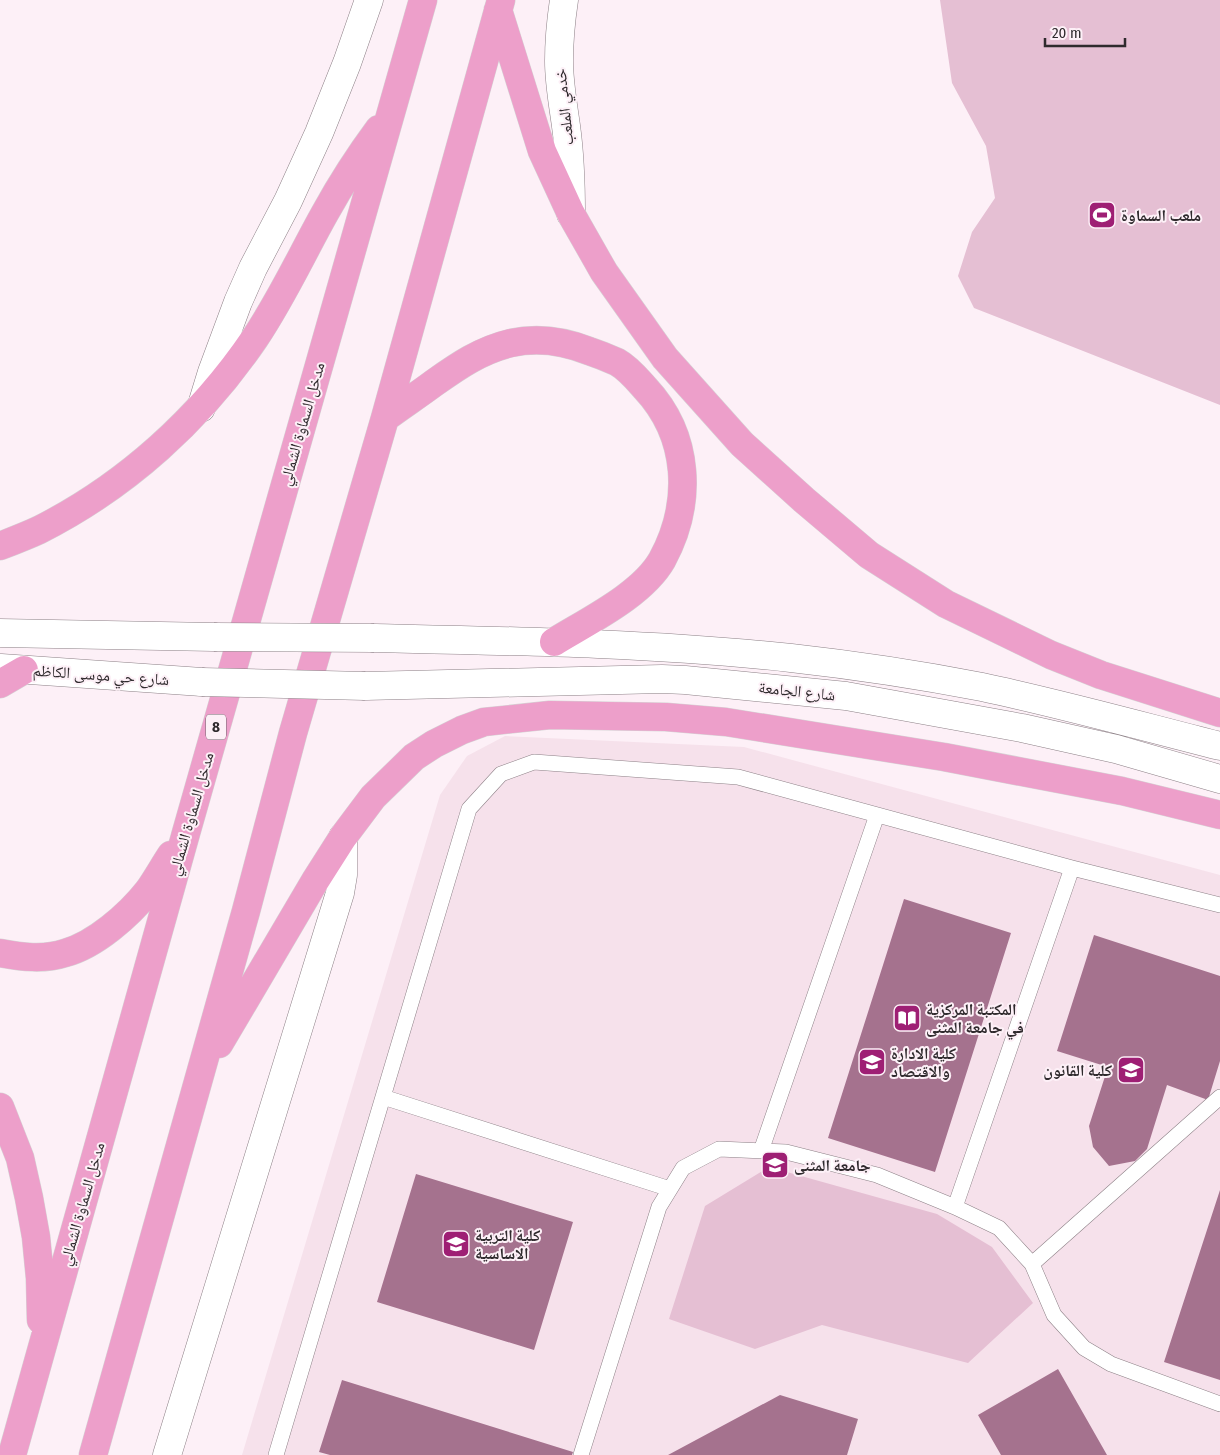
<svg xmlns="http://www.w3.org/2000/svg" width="1220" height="1455" font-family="'Fira Sans Condensed','Noto Naskh Arabic',sans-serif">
	<rect width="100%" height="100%" fill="#fdf0f7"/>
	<path fill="#f6e1eb" d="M 505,736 L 744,747 L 1220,875 L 1220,1455 L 242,1455 L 440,795 L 467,756 Z"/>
	<path fill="#e5bfd3" d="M 940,0 L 1220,0 L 1220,405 L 974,308 L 958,276 L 972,232 L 995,198 L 986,146 L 952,83 Z
		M 769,1167 L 937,1214 L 992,1247 L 1033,1303 L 968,1363 L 822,1325 L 755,1349 L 669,1319 L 705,1206 Z"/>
	<path fill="#a5728e" d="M 904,899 L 1011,933 L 935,1172 L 828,1138 Z
		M 1094,935 L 1220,976 L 1220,1061 L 1208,1100 L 1167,1085 L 1147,1149 L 1135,1161 L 1109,1166 L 1093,1147 L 1089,1126 L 1108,1067 L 1057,1051 Z
		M 416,1174 L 573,1222 L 534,1350 L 377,1302 Z
		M 1220,1190 L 1220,1380 L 1164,1362 Z
		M 1058,1369 L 1107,1455 L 1001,1455 L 978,1415 Z
		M 342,1380 L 573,1452 L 572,1455 L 330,1455 L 319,1452 Z
		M 780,1395 L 858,1419 L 847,1455 L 668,1455 Z"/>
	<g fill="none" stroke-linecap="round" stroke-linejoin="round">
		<g stroke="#8d8187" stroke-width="16">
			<path id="lane" d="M 383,1097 L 670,1189
				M 761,1151 L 877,815
				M 955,1207 L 1072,868
				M 1032,1264 L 1220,1097
				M 276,1455 L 469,809 L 501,774 L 534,762 L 738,777 L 1072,868 L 1220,905
				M 581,1455 L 659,1207 L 683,1168 L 719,1149 L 786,1152 L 877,1175 L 955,1207 L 999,1228 L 1032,1264 L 1054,1315 L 1084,1348 L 1111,1364 L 1220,1404"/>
		</g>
		<g stroke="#8d8187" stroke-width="29">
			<path id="secondary" d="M 564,0 C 561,20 559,41 559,61 C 559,83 563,104 566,126 C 570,155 571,184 571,214
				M 201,408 L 212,372 L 238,302 L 253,268 L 288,201 L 319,133 L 347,63 L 369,0
				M 0,633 L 214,637
				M 374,638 C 513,641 653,643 791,658 C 854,665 920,675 982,687 C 1062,704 1141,726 1220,746
				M 1,668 L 202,682
				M 365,686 L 662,679 L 685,680 L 846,696 L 1022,728 L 1116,749 L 1220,779
				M 167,1455 L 340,893 L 343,875 L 343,837"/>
		</g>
		<g stroke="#d5d4d5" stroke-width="29">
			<path id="highway" d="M 498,10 L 542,151 L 571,214 L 604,272 L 665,358 L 742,444 L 804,500 L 869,555 L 946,604 L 1051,655 L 1101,675 L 1220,713
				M 385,418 C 401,406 418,395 434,383 C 458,366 481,350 511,343 C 538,337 564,341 589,351 C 598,354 608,358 617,362 C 628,368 637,379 645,388 C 690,436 693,503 662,560 C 642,595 588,621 554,642
				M 0,546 C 13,541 26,536 39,530 C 126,486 200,419 255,338 C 282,298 302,254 325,213 C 341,184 359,156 379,129
				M 0,684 L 24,670
				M 0,953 C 21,957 44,960 65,953 C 95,945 129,915 148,891 C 156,880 163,867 171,855
				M 219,1044 L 315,881 L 343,837 L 373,797 L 414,757 L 434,744 L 462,730 L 484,722 L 550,715 L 666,717 L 726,722 L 944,757 L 1122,791 L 1220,815
				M 0,1107 L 20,1158 L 29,1198 L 36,1237 L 40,1278 L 41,1320
				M 12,1455 L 186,833 L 423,0
				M 93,1455 L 246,911 L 293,733 L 385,418 L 501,0"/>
		</g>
		<use href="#lane" stroke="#fff" stroke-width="15"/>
		<use href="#secondary" stroke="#fff" stroke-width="28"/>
		<use href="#highway" stroke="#ed9fca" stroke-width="28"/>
		<g stroke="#8d8187" stroke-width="29" stroke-linecap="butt">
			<path id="secondary-bridge" d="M 214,637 L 374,638
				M 202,682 L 365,686"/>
		</g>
		<use href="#secondary-bridge" stroke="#fff" stroke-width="28"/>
	</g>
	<defs>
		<g id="stadium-square" transform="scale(1.4375)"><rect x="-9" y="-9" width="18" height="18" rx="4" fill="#9e1f74" stroke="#fdf0f7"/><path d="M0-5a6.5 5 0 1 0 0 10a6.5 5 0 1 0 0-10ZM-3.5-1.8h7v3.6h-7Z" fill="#fff"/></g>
		<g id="library-square" transform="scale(1.4375)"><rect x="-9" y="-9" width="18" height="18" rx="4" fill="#9e1f74" stroke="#fdf0f7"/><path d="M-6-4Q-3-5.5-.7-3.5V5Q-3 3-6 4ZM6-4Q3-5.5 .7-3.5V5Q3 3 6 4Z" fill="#fff"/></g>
		<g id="university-square" transform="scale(1.4375)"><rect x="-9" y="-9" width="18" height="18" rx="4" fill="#9e1f74" stroke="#fdf0f7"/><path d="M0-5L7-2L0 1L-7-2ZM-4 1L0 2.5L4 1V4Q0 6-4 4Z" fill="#fff"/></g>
	</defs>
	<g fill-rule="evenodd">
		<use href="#stadium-square" x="1102" y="215"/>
		<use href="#library-square" x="907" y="1018"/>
		<use href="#university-square" x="872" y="1062"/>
		<use href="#university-square" x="1131" y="1070"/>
		<use href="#university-square" x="775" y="1165"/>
		<use href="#university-square" x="456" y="1244"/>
	</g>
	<g text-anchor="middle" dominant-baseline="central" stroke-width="4" stroke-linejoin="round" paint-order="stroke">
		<rect fill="#fdf0f7" stroke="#6d656a" stroke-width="1" x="206" y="714.5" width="20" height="25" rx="4"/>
		<g font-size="15" font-weight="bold" fill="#2f2a2d">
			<text x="216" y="727">8</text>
		</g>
		<g font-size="16" fill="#2f2a2d" stroke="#fdf0f7">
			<text transform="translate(564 107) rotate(-96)">خدمي الملعب</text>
			<text transform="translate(302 424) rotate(-74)">مدخل السماوة الشمالي</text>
			<text transform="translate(101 675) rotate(4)">شارع حي موسى الكاظم</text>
			<text transform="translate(797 691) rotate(6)">شارع الجامعة</text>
			<text transform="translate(191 814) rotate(-74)">مدخل السماوة الشمالي</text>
			<text transform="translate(82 1204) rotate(-74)">مدخل السماوة الشمالي</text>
		</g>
		<g font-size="16" font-weight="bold" fill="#2f2a2d" stroke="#fdf0f7" text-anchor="start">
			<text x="1121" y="215">ملعب السماوة</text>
			<text x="926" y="1009">المكتبة المركزية<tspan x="926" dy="18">في جامعة المثنى</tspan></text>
			<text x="891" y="1053">كلية الادارة<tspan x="891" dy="18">والاقتصاد</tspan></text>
			<text x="1112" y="1070" text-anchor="end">كلية القانون</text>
			<text x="794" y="1165">جامعة المثنى</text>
			<text x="475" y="1235">كلية التربية<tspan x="475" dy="18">الاساسية</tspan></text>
		</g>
	</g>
	<path d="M1045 38v8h80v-8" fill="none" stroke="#2f2a2d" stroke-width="2.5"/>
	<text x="1052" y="38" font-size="15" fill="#2f2a2d" stroke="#fdf0f7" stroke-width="4" paint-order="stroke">20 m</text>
</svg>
